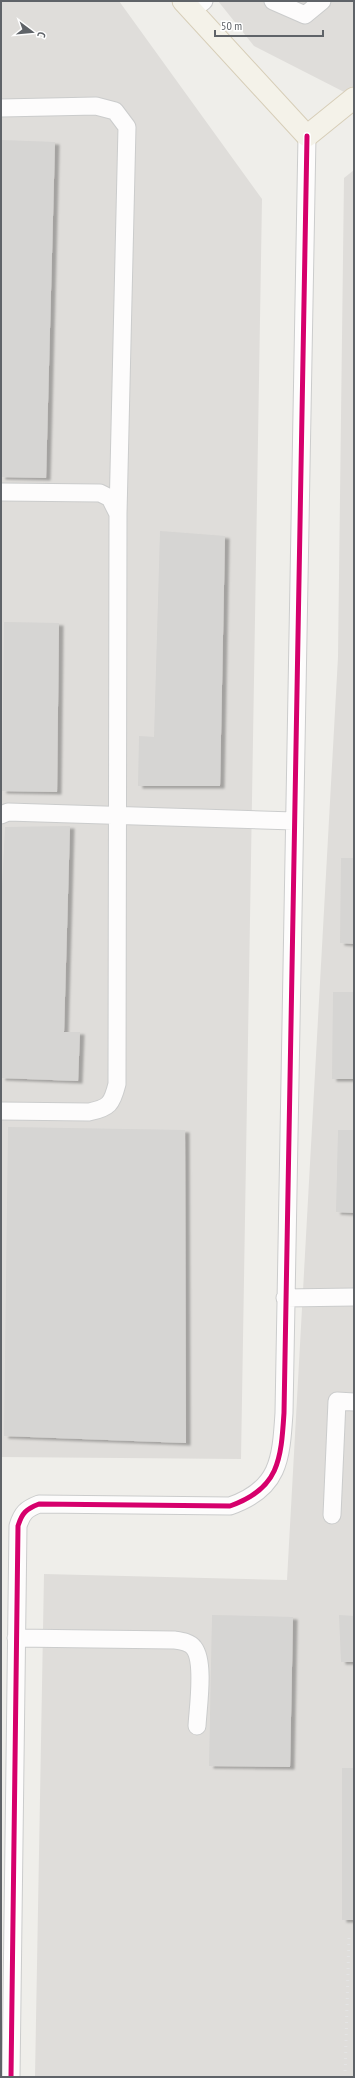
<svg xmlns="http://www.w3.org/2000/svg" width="355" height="2078" font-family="'PT Sans Narrow',sans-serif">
	<defs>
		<filter id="shadow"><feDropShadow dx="4.5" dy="2.5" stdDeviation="1" flood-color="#0004"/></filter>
	</defs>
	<rect width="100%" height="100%" fill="#efeeea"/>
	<path fill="#dfddda" d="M 1,1 L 119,1 L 262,199 L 241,1459 L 1,1457 Z
		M 218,1 L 354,1 L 354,91 L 350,95 L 254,46 Z
		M 354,170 L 354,2077 L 35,2077 L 44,1574 L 287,1580 L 338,657 L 344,178 Z"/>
	<path fill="#d6d5d3" filter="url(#shadow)" d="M 1,140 L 55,142 L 46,478 L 1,477 Z
		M 160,531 L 225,536 L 220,786 L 138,786 L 139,736 L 154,737 Z
		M 4,622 L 59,623 L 57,792 L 2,791 Z
		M 70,826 L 64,1032 L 80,1032 L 78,1081 L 1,1078 L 1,908 L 5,827 Z
		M 341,858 L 354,858 L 354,944 L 340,943 Z
		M 333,992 L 354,992 L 354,1079 L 332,1079 Z
		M 8,1127 L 185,1130 L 186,1443 L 4,1436 Z
		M 338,1130 L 354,1130 L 354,1213 L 336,1212 Z
		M 212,1615 L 293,1617 L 290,1767 L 209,1766 Z
		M 339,1615 L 354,1616 L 354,1662 L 341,1662 Z
		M 342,1768 L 354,1768 L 354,1920 L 342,1920 Z"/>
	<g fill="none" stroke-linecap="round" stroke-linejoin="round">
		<g stroke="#cbcccc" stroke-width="19">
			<path id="minor" d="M 273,1 L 305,15 L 322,1
				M 191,11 L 204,1
				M 1,108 L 96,106 L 115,111 L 127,127 L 118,514 L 117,1084 C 112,1104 109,1108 89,1112 L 1,1111
				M 1,492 L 100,493 L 110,498 L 118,514
				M 1,815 L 8,812 L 294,821
				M 285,1298 L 354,1297
				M 332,1515 L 337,1401 L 354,1402
				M 16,1638 L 174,1640 C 181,1641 190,1642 194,1648 C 205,1662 198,1707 197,1726
				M 11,2077 L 18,1526 C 22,1513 26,1509 39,1504 L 230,1506 C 279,1489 281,1460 284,1413 L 307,136"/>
		</g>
		<g stroke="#d7ceb8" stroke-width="23">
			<path id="major" d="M 183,1 L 307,136 L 354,98"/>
		</g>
		<use href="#minor" stroke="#fdfcfc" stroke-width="17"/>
		<use href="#major" stroke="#f4f2e9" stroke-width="21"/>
		<path stroke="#e4e4e4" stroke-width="3" stroke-dasharray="1 5" stroke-linecap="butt" d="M 345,2077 L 349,1937"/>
		<g stroke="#fff" stroke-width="8">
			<path id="cycleway" d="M 11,2077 L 18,1526 C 22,1513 26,1509 39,1504 L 230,1506 C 279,1489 281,1460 284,1413 L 307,136"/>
		</g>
		<use href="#cycleway" stroke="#d6006c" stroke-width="5"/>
	</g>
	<rect width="355" height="2078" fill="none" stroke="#5f6368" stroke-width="4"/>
	<g transform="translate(32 32) rotate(106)" stroke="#ffffff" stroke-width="3" paint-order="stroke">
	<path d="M0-3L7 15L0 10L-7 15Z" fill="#5f6368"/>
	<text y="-6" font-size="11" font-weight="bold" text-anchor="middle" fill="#5f6368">С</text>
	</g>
	<path d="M215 30v6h108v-6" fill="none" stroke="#5f6368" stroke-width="2"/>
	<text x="221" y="30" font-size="12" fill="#5f6368" stroke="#ffffff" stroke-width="3" paint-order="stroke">50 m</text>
</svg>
